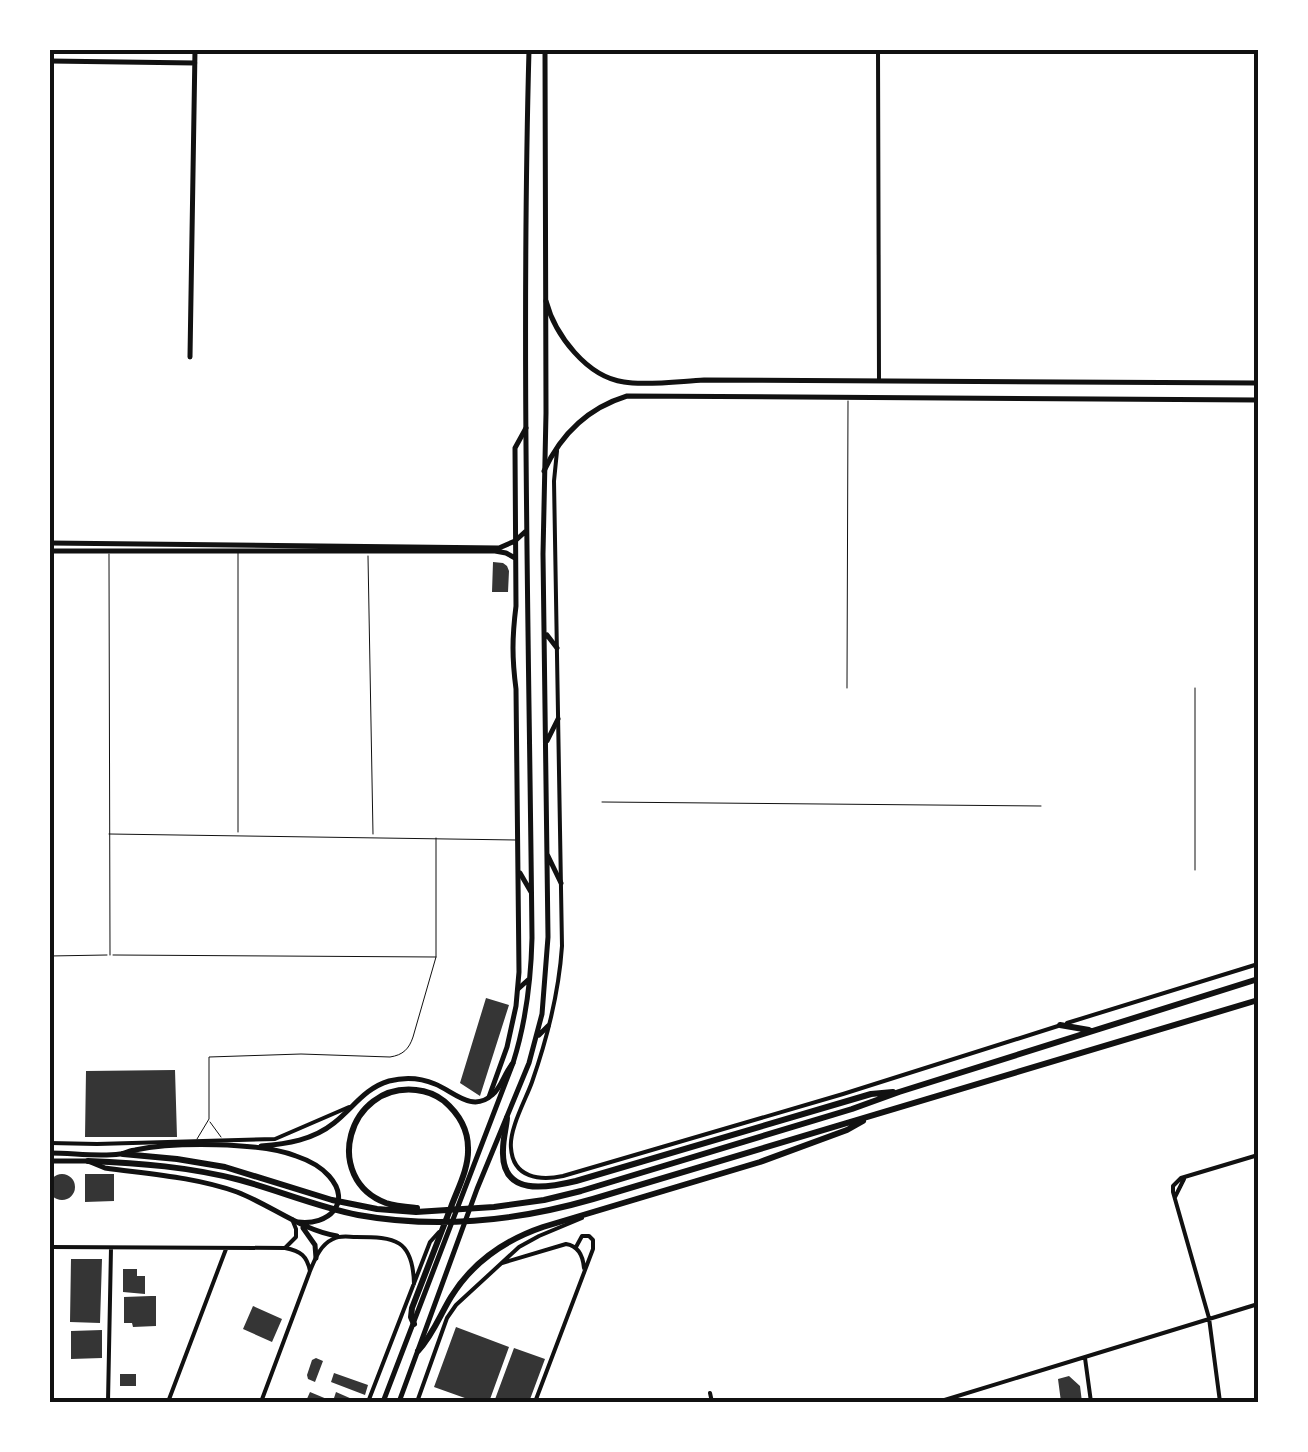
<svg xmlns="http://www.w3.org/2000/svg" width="1308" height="1452" font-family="'Titillium Web',sans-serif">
	<rect width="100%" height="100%" fill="#fff"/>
	<path fill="#353535" d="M 493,562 L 503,563 L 507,566 L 509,571 L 508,592 L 492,592 Z
		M 486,998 L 509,1005 L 480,1096 L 460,1083 Z
		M 175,1070 L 177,1137 L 85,1137 L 86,1071 Z
		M49 1187a13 13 0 1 1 26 0a13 13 0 1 1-26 0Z
		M 85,1174 L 114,1174 L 114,1201 L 85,1202 Z
		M 71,1259 L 102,1259 L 100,1323 L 70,1322 Z
		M 123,1269 L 137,1269 L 137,1276 L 145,1276 L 145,1294 L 123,1292 Z
		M 151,1296 L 156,1296 L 156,1326 L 133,1327 L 132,1323 L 124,1323 L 124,1297 Z
		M 253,1306 L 282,1319 L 272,1342 L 243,1329 Z
		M 456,1327 L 509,1347 L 489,1402 L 476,1402 L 434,1387 Z
		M 102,1330 L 102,1358 L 71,1359 L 71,1331 Z
		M 514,1348 L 545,1359 L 529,1402 L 494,1402 Z
		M 316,1358 L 323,1361 L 315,1382 L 308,1379 L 307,1375 L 312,1360 Z
		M 334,1373 L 368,1385 L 365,1395 L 331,1382 Z
		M 120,1374 L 136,1374 L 136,1386 L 120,1386 Z
		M 1069,1376 L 1080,1386 L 1082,1402 L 1061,1402 L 1058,1379 Z
		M 310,1392 L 334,1402 L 306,1401 Z
		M 336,1392 L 352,1399 L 351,1402 L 333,1401 Z"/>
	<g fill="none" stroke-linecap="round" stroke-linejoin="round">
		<path stroke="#111" stroke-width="1" d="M 109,554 L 110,955
			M 368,556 L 373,834
			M 847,688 L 848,401
			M 1195,688 L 1195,870
			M 602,802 L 1041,806
			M 238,832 L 238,553
			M 109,834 L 516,840
			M 113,955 L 436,957
			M 50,956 L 107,955
			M 210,1122 L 221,1137
			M 197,1139 L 209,1119 L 209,1057 L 301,1054 L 390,1057 C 403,1055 409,1049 413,1037 L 436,957 L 436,838"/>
		<path stroke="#111" stroke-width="4" d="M 878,50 L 879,380
			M 557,451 L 554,481 L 562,946 C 559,991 547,1039 532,1082 C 526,1099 509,1129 511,1148 C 513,1178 540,1181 563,1176 L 843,1094 L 1058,1026
			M 1067,1023 L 1258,964
			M 50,1143 L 97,1144 L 275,1139 L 349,1107
			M 1175,1197 L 1184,1179
			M 50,1247 L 285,1248 C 301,1251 307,1256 310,1271
			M 285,1248 L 296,1237 L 296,1229 L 292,1219
			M 502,1263 L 566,1244 C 579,1246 583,1256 584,1268
			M 1085,1358 L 1091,1402
			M 710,1393 L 712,1402
			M 108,1402 L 111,1248
			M 168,1402 L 226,1249
			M 261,1402 L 310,1271 C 315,1259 320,1245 333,1239 C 340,1235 348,1237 356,1237 C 395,1237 413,1239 414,1284
			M 368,1402 L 430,1242 L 439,1232
			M 417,1402 L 447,1318 L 456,1305 L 519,1247 L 539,1236 L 582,1218
			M 535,1402 L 593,1249 L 593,1240 L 589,1236 L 582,1236 L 576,1247
			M 938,1402 L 1258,1304
			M 1220,1402 L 1209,1318 L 1173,1192 L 1173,1186 L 1181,1178 L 1258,1155"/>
		<path stroke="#111" stroke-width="5" d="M 50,61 L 195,63
			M 190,357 L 195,50
			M 50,543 L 499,548 L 515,541
			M 50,551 L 495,551 L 506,553 L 515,558
			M 489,1097 L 507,1047 L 516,1006 L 519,972 L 516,689 C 512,658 512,638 516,606 L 515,448 L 526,428"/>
		<path stroke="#111" stroke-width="5" d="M 515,541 L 526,531
			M 547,635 L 557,648
			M 547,741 L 558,719
			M 547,854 L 561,883
			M 520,873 L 531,892
			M 518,989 L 528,980
			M 539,1035 L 548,1026
			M 383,1402 L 513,1063 C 526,1022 531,981 532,938 C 529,642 521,346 529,50
			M 399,1402 L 477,1189 L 529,1063 L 542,1014 L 548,937 L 543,554 L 546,413 L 545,50"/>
		<path stroke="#111" stroke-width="5" d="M 546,301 C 555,335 587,377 624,382 C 645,386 682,381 704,380 L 1258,383
			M 544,471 C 561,434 588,408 627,396 L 1258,400
			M 261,1146 C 287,1144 313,1140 334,1123 C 353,1108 365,1088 389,1081 C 404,1077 421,1078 435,1084 C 453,1091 472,1113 492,1095 C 502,1087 504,1073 513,1063
			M 50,1153 C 73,1153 97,1157 120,1154 C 122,1154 132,1150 135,1150 C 174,1142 259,1142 296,1156 C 308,1160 321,1167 329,1176 C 353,1203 328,1226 298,1222
			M 50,1161 L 88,1161 L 105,1168 C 149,1174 195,1177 237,1192 C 271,1205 301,1230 337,1236
			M 303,1228 L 315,1245 L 316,1258"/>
		<path stroke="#111" stroke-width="6" d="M 1060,1025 L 1089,1030
			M 507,1118 C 506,1129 503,1139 503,1150 C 501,1197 547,1188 576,1181 L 871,1094 L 893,1092
			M 123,1154 L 177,1159 L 225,1167 L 332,1200 L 377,1209 L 416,1212 L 494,1207 L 544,1200 L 581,1191 L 852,1109 L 899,1092 L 1258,979
			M 88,1161 C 140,1163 190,1167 240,1180 C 280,1191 318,1207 358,1215 C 436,1229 517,1221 593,1199 L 1258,1000
			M 414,1324 L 411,1317 L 412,1308 C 425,1274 438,1240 451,1207 C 458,1188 469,1168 468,1148 C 468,1129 458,1113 444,1101 C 435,1094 427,1091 416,1090 C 347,1083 322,1179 386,1203 C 395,1206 407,1207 417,1208
			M 418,1351 C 433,1335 440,1315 451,1297 C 472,1263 505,1240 543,1227 L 760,1162 L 847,1130 L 863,1121"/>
	</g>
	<rect width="1308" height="1452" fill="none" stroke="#ffffff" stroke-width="105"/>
	<rect x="52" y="52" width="1204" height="1348" fill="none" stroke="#111" stroke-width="4"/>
</svg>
